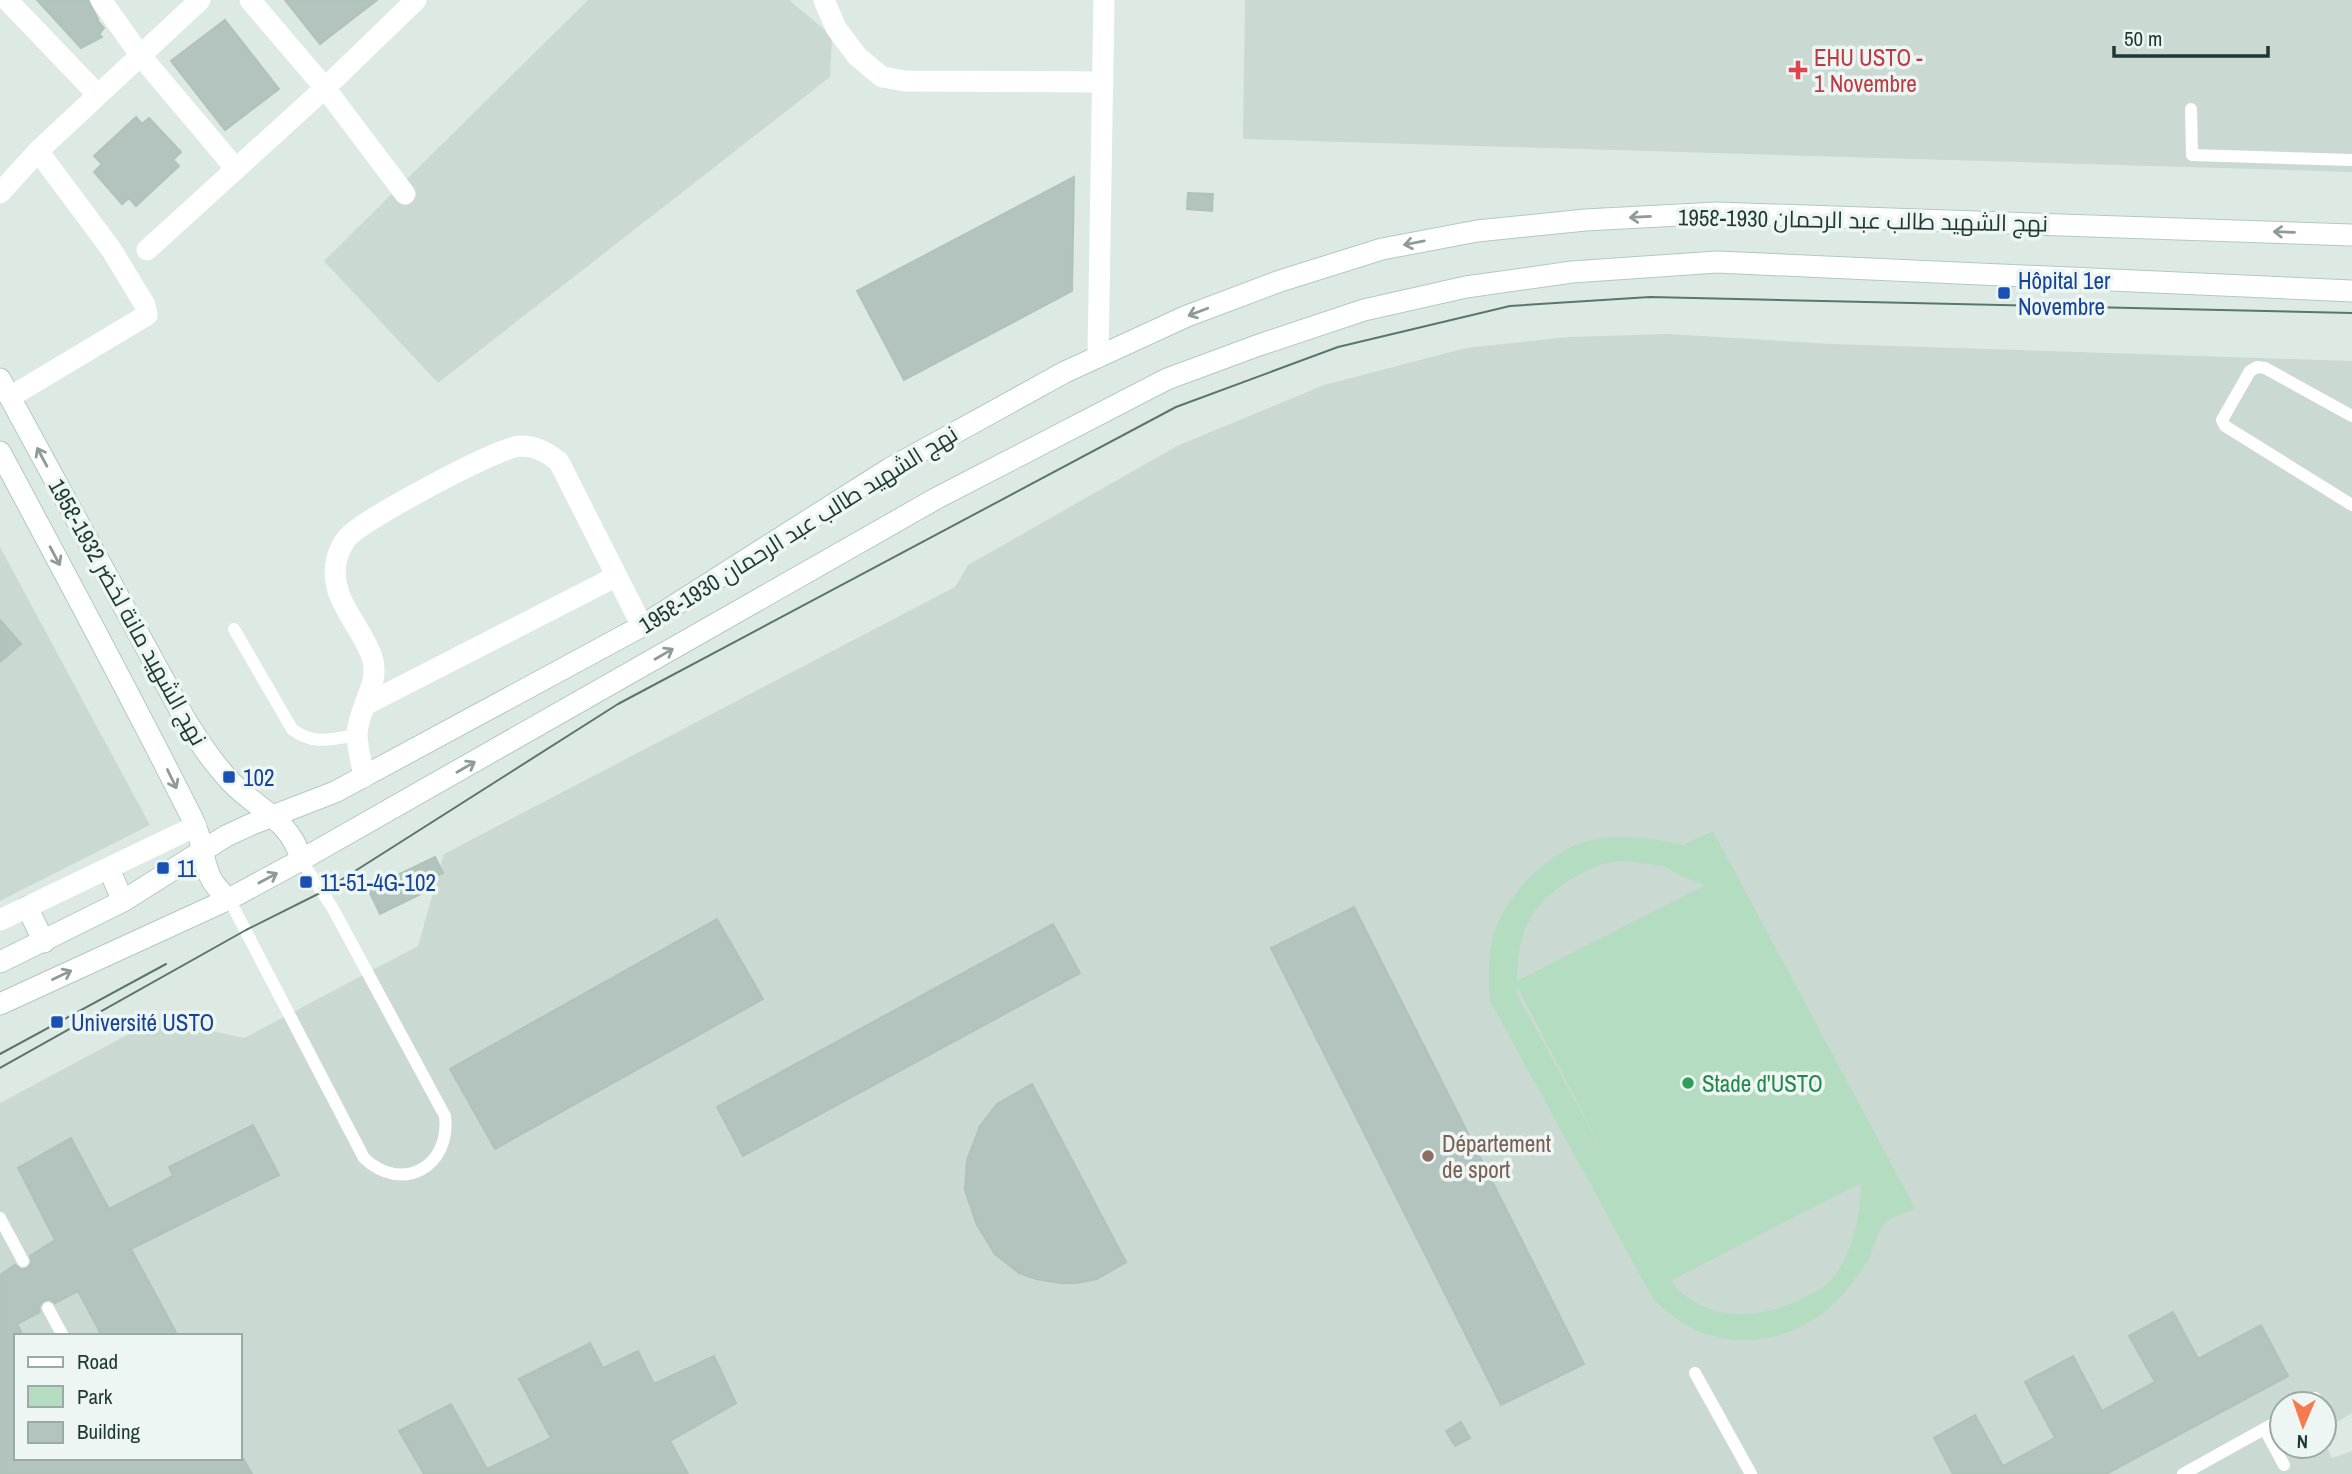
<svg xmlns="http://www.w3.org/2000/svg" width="2352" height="1474" font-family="'Archivo Narrow',Cairo,sans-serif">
	<rect width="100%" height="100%" fill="#ddeae4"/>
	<path fill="#cbd9d3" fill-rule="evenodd" d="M 588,0 L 789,0 L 832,36 L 830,77 L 438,383 L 324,261 Z
		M 1245,0 L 2352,0 L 2352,172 L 1243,139 Z
		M 1668,334 L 1833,344 L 2352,361 L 2352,1413 L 2324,1430 L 2324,1404 L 2282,1404 L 2282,1446 L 2324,1446 L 2324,1441 L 2332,1458 L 2352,1451 L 2352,1474 L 0,1474 L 0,1103 L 157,1019 L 244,1038 L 418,946 L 444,854 L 955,587 L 968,565 L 1177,446 L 1324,385 L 1466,348 L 1569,337 ZM 16,1336 L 240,1336 L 240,1458 L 16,1458 Z
		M 0,547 L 150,825 L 0,901 Z"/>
	<path fill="#b4dcc0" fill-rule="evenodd" d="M 1713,831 L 1915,1208 C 1906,1213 1894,1216 1886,1222 C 1876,1231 1874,1249 1868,1261 C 1862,1270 1855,1279 1849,1287 C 1814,1332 1756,1353 1701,1332 C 1683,1326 1667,1312 1653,1299 L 1489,999 C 1489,981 1488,963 1491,945 C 1497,905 1542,856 1581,843 C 1614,832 1651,837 1683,845 ZM 1626,861 L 1664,866 L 1685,878 L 1705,885 L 1517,981 C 1517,932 1531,902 1575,877 C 1596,866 1601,862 1626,861 ZM 1517,988 L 1518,988 L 1607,1160 L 1517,994 ZM 1861,1183 C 1861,1215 1851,1262 1827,1284 C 1822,1289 1814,1292 1809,1295 C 1773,1315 1726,1324 1690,1299 C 1682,1293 1675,1289 1672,1280 Z"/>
	<path fill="#b2c4bd" stroke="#afc3bb" stroke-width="2" d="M 37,0 L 88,0 L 98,19 L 97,20 L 104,28 L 99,34 L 102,37 L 81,48 Z
		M 285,0 L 377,0 L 320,44 Z
		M 225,20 L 279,89 L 225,130 L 171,61 Z
		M 136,117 L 142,124 L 149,118 L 181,152 L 173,160 L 179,166 L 136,206 L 129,198 L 122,204 L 94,172 L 102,164 L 94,156 Z
		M 1074,177 L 1072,291 L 904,380 L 857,291 Z
		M 1188,193 L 1213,194 L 1212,211 L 1187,209 Z
		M 0,620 L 21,644 L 0,662 Z
		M 435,857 L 443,873 L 427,880 L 431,889 L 380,914 L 368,889 Z
		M 1354,907 L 1584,1364 L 1501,1405 L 1271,948 Z
		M 717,919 L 763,999 L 495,1149 L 450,1069 Z
		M 1053,924 L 1080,973 L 743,1156 L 717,1107 Z
		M 1032,1084 L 1126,1262 L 1097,1279 L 1076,1283 L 1061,1283 L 1036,1279 L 1019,1273 L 995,1254 L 977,1225 L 965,1190 L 967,1160 L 980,1126 L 997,1104 Z
		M 253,1125 L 279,1175 L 131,1249 L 178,1336 L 102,1336 L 78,1291 L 55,1303 L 49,1299 L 43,1301 L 39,1307 L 40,1312 L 17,1324 L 23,1336 L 16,1336 L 16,1458 L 243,1458 L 252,1474 L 0,1474 L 0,1275 L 15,1265 L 22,1270 L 28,1268 L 32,1262 L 30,1256 L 55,1240 L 18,1168 L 71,1138 L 109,1209 L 173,1176 L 169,1167 Z
		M 2173,1312 L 2198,1359 L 2261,1325 L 2288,1376 L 2106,1474 L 1953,1474 L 1934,1438 L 1975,1415 L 2003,1466 L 2055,1438 L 2025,1382 L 2073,1356 L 2102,1411 L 2155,1382 L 2129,1336 Z
		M 590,1343 L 603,1368 L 638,1351 L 654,1384 L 714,1356 L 736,1403 L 670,1441 L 688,1474 L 424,1474 L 399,1431 L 451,1404 L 487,1469 L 551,1438 L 519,1379 Z
		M 1461,1422 L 1470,1438 L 1455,1446 L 1446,1431 Z"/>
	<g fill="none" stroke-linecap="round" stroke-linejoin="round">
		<g stroke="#b0cac1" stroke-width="23">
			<path id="secondary" d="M 0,379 L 186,721 C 200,743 213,763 231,782 C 257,809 292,821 301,860
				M 0,452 C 65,574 131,696 193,820 C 208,851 198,875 229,899
				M 109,869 L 123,901
				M 27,907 L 44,942
				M 0,962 L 123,901 L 226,836 L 252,824 L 335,792 L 642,626 L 889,469 L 1065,372 L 1187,316 L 1280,281 L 1382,249 L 1477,231 L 1585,220 L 1717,213 L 2352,235
				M 0,1004 L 229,899 L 301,860 L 937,498 L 1167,379 L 1259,345 L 1364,310 L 1466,287 L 1572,272 L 1717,262 L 2352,291"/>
		</g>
		<path stroke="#fff" stroke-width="12" d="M 2191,109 L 2192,155 L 2352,160
			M 2352,416 L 2265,368 L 2257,367 L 2250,371 L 2222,420 L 2225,426 L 2352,505
			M 234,629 L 292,729 C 313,746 333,739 357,735
			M 229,899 L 364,1158 C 402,1194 451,1167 445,1116 L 332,907 L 301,860
			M 0,1218 L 23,1261
			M 48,1308 L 63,1336
			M 1695,1373 L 1751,1474
			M 2306,1404 L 2315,1398
			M 2265,1430 L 2284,1465
			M 2183,1474 L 2282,1419"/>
		<path stroke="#fff" stroke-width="21" d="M 7,0 L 98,95
			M 101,0 L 140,55 L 236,169
			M 250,0 L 325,88 L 405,194
			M 824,0 L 836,28 L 857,56 L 882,77 L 905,81 L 1103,82
			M 0,193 L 38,151 L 200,0
			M 147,250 L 325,88 L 416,0
			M 1098,357 L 1104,0
			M 10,397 L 147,315 L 145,305 L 111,249 L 38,151
			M 365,705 L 615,577
			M 364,777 C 362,763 357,748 357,734 C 358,708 381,683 372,657 C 360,623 327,597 337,558 C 339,551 344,540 350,535 C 369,517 496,448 520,446 C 536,446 547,452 559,462 L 642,626
			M 0,920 L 196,826"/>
		<use href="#secondary" stroke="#fff" stroke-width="21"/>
		<path stroke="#58766e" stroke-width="2" d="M 0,1054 L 166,964
			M 0,1068 L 246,930 L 322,892 L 618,704 L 1176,407 L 1338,347 L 1510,306 L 1650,297 L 2352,313"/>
	</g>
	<defs><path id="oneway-shaft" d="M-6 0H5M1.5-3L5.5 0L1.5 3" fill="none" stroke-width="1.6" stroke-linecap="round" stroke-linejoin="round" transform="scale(1.75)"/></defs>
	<g stroke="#8e9c98">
		<use href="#oneway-shaft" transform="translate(1640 217) rotate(177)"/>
		<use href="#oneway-shaft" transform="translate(2284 232) rotate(-178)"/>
		<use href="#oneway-shaft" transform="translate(1414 243) rotate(169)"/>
		<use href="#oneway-shaft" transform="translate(1198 312) rotate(159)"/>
		<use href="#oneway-shaft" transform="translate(42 457) rotate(-118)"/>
		<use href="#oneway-shaft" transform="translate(55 556) rotate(62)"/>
		<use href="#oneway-shaft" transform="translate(664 654) rotate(-30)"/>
		<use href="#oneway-shaft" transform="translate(466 767) rotate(-30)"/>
		<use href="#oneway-shaft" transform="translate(172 779) rotate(64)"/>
		<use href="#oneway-shaft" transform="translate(268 878) rotate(-28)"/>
		<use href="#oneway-shaft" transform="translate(62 975) rotate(-25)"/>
	</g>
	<path fill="#e0444e" stroke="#edf6f2" stroke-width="2.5" d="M1794.5 59.5h7v7h7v7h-7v7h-7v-7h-7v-7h7z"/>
	<g fill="#1a4fb4" stroke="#edf6f2" stroke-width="2.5">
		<rect x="1997" y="286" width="14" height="14" rx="3.5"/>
		<rect x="222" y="770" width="14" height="14" rx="3.5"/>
		<rect x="156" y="861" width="14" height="14" rx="3.5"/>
		<rect x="299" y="875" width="14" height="14" rx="3.5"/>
		<rect x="50" y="1015" width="14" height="14" rx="3.5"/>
	</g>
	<circle fill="#2e9e5b" stroke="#edf6f2" stroke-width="2.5" cx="1688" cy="1083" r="7"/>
	<circle fill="#8d6e63" stroke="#edf6f2" stroke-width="2.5" cx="1428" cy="1156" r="7"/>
	<g text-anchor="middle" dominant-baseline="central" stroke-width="7" stroke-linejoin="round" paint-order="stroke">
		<g font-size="23" fill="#be3a42" stroke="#edf6f2" text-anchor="start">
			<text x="1814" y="57">EHU USTO -<tspan x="1814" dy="26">1 Novembre</tspan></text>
		</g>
		<g font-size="23" fill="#1e3932" stroke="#edf6f2">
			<text transform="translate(1863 220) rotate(1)">نهج الشهيد طالب عبد الرحمان 1930-1958</text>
			<text transform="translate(798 529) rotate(-32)">نهج الشهيد طالب عبد الرحمان 1930-1958</text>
			<text transform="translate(128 612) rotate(61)">نهج الشهيد مانة لخضر 1932-1958</text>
		</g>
		<g font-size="23" fill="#164399" stroke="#edf6f2" text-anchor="start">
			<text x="2018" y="280">Hôpital 1er<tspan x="2018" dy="26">Novembre</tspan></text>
			<text x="243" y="777">102</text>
			<text x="177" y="868">11</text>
			<text x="320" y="882">11-51-4G-102</text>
			<text x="71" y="1022">Université USTO</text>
		</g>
		<g font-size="23" fill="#27864d" stroke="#edf6f2" text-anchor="start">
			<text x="1702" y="1083">Stade d'USTO</text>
		</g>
		<g font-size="23" fill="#785e54" stroke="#edf6f2" text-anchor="start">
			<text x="1442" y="1143">Département<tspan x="1442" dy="26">de sport</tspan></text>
		</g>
	</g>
	<rect x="14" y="1334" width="228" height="126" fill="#edf6f2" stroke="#9aaaa5" stroke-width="2"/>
	<rect x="28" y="1357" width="35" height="10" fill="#ffffff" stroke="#9aaaa5" stroke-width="2"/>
	<text x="77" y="1369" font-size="21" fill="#1e3932">Road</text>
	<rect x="28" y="1386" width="35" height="21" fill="#b4dcc0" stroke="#9aaaa5" stroke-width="2"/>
	<text x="77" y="1404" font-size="21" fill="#1e3932">Park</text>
	<rect x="28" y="1422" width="35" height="21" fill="#b2c4bd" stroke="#9aaaa5" stroke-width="2"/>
	<text x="77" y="1439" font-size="21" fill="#1e3932">Building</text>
	<g transform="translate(2303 1425) rotate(182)"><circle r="33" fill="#edf6f2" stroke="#9aaaa5" stroke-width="2"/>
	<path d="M0-5L12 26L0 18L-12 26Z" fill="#f7794e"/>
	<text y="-10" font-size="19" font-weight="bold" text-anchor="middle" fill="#1e3932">N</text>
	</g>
	<path d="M2114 46v10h154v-10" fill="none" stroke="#1e3932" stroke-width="3.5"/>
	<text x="2124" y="46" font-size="21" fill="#1e3932" stroke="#edf6f2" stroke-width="5" paint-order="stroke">50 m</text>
</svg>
